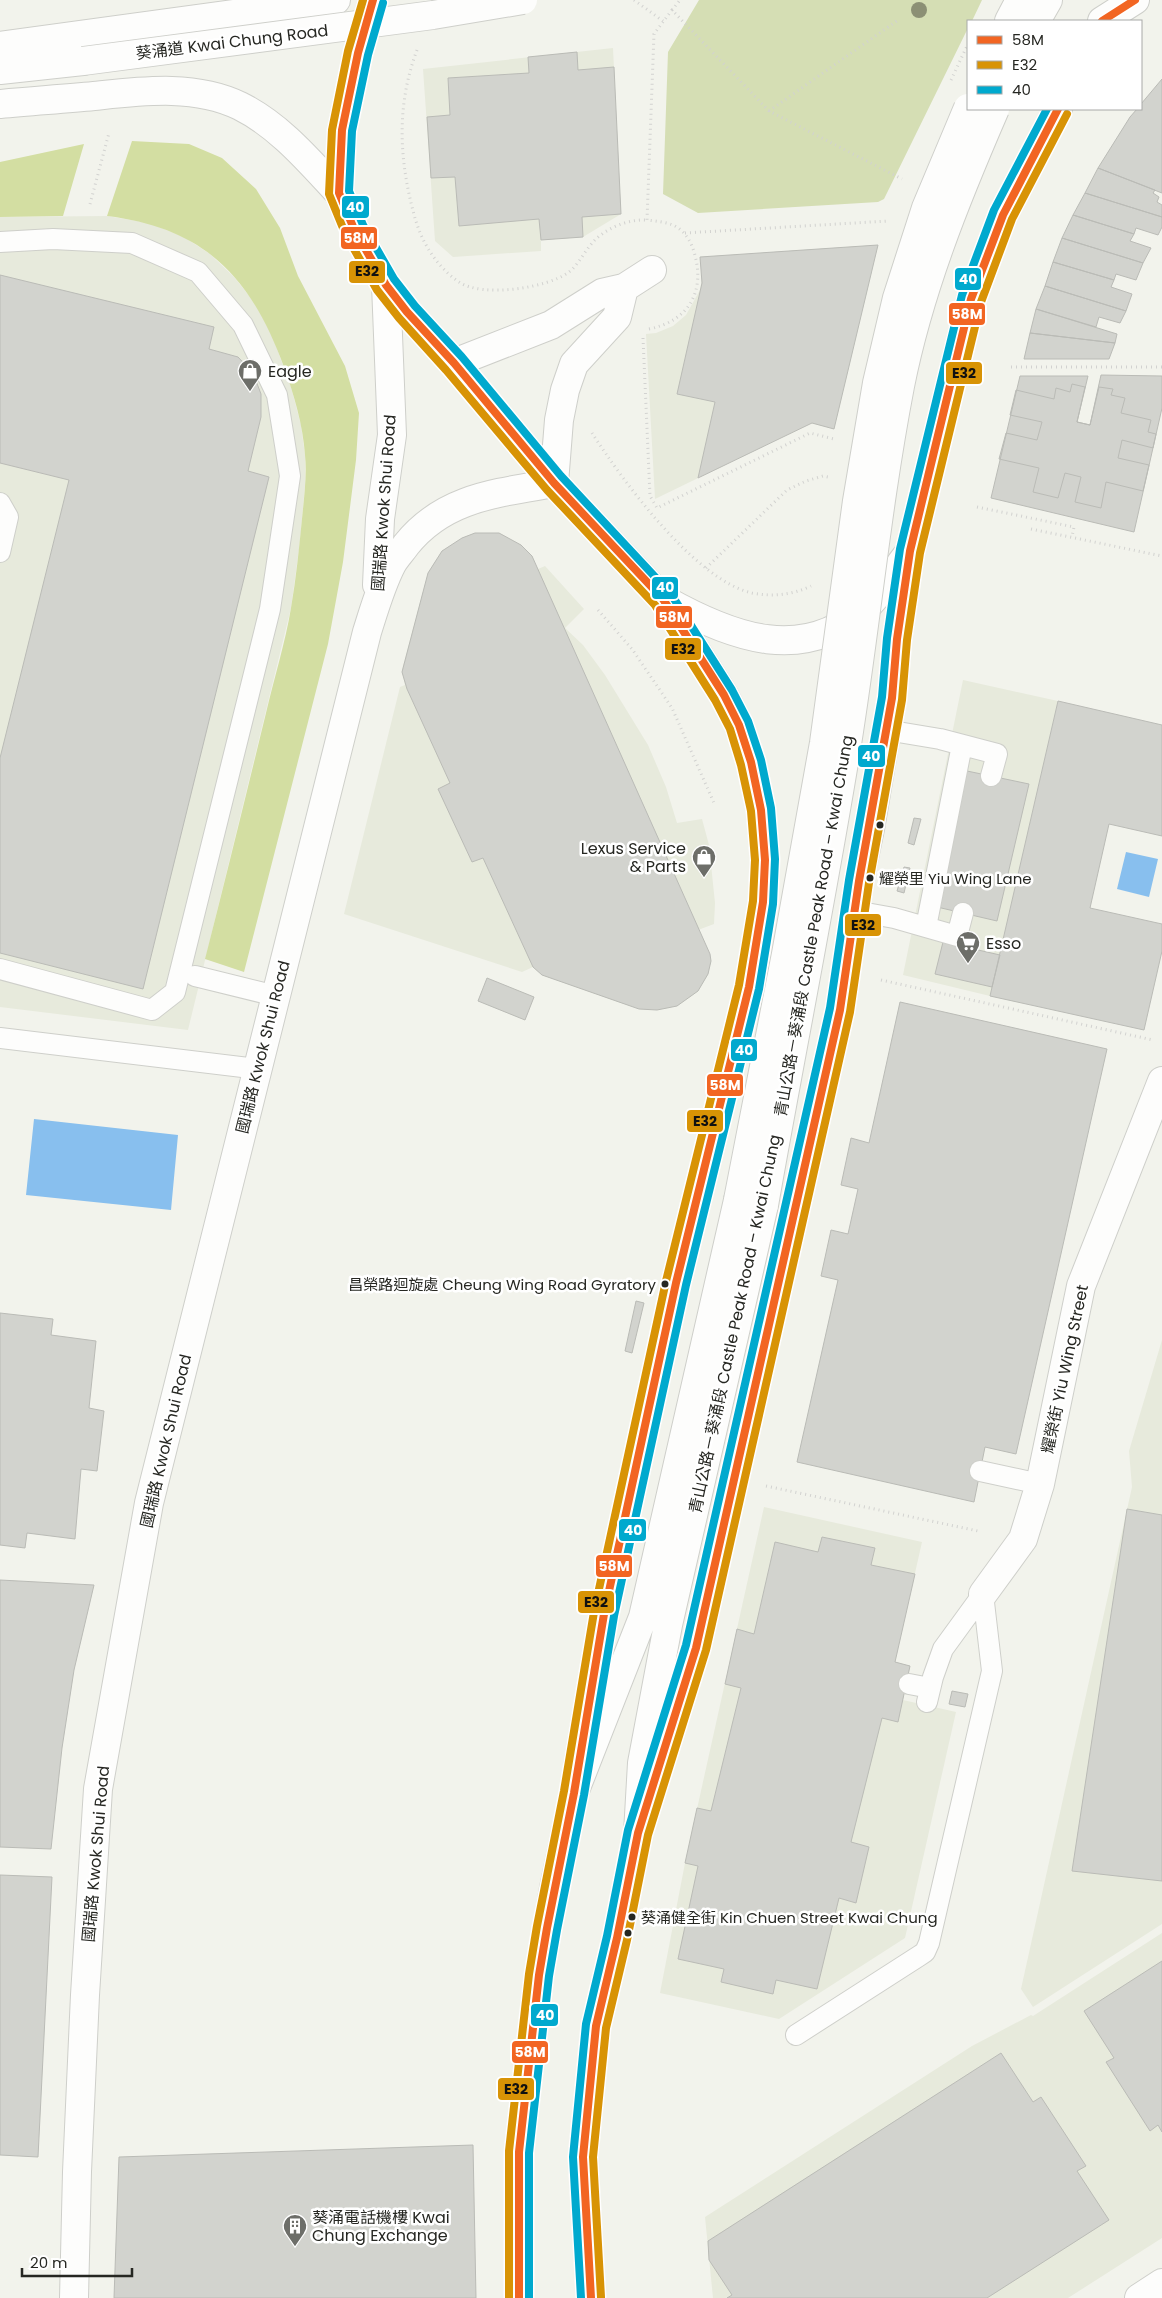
<svg xmlns="http://www.w3.org/2000/svg" width="1162" height="2298" font-family="Poppins,'Noto Sans TC',sans-serif">
	<rect width="100%" height="100%" fill="#f2f3ec"/>
	<path fill="#e7eadc" d="M 613,48 L 621,214 L 583,237 L 541,240 L 541,251 L 453,257 L 435,241 L 423,69 Z
		M 107,216 L 149,223 L 184,237 L 210,254 L 234,277 L 255,303 L 272,335 L 291,387 L 301,425 L 305,455 L 305,486 L 300,542 L 291,608 L 188,1030 L 0,1007 L 0,217 Z
		M 878,245 L 834,429 L 811,423 L 655,499 L 646,334 L 656,333 L 673,326 L 686,315 L 700,290 L 703,273 L 700,257 Z
		M 475,533 L 499,533 L 521,545 L 532,556 L 538,569 L 545,566 L 584,609 L 565,628 L 583,645 L 605,675 L 648,745 L 666,787 L 677,823 L 702,819 L 709,845 L 715,903 L 714,924 L 698,930 L 711,961 L 708,974 L 698,991 L 677,1006 L 657,1010 L 627,1005 L 542,975 L 533,967 L 522,972 L 344,914 L 400,687 L 405,685 L 402,672 L 403,666 L 428,573 L 442,551 L 462,538 Z
		M 963,680 L 1058,701 L 990,996 L 903,975 Z
		M 1162,1340 L 1162,1924 L 1033,2007 L 1021,1989 L 1132,1487 L 1129,1451 Z
		M 764,1507 L 922,1542 L 895,1662 L 910,1666 L 903,1700 L 956,1712 L 905,1938 L 779,2019 L 660,1993 L 685,1863 Z
		M 1162,1933 L 1162,2238 L 1068,2298 L 713,2298 L 705,2217 L 972,2046 L 1031,2015 L 1033,2016 Z"/>
	<path fill="#d5deb4" d="M 699,0 L 982,0 L 972,21 L 968,21 L 968,28 L 884,199 L 878,202 L 698,213 L 663,194 L 668,52 Z"/>
	<path fill="#d3dea2" d="M 132,141 L 189,144 L 222,158 L 256,189 L 280,228 L 298,276 L 345,366 L 359,413 L 356,460 L 343,562 L 328,644 L 244,972 L 205,959 C 226,877 246,795 266,713 C 274,678 285,644 291,608 C 296,579 299,549 302,519 C 304,498 307,476 305,455 C 303,425 294,395 284,367 C 251,277 205,228 107,216 Z
		M 84,144 L 63,216 L 0,217 L 0,162 Z"/>
	<path fill="#88bfee" d="M 1126,852 L 1158,859 L 1149,897 L 1117,889 Z
		M 34,1119 L 178,1135 L 171,1210 L 26,1195 Z"/>
	<path fill="#d2d3ce" stroke="#babbb6" d="M 577,52 L 578,70 L 614,67 L 621,214 L 582,217 L 583,237 L 541,240 L 539,219 L 459,226 L 455,177 L 431,178 L 427,117 L 450,115 L 448,78 L 529,73 L 528,57 Z
		M 1162,79 L 1162,193 L 1098,168 L 1130,117 L 1137,109 L 1141,109 L 1141,104 Z
		M 1098,168 L 1155,190 L 1153,193 L 1159,197 L 1157,202 L 1162,205 L 1162,217 L 1085,193 Z
		M 1085,193 L 1162,217 L 1162,227 L 1158,235 L 1136,228 L 1134,234 L 1073,215 Z
		M 1073,215 L 1134,234 L 1130,241 L 1151,248 L 1143,263 L 1062,238 Z
		M 1062,238 L 1143,263 L 1136,280 L 1116,274 L 1114,280 L 1053,262 Z
		M 878,245 L 834,429 L 812,423 L 698,478 L 715,402 L 677,394 L 702,283 L 700,257 Z
		M 1053,262 L 1114,280 L 1111,287 L 1132,294 L 1126,311 L 1045,286 Z
		M 0,275 L 214,327 L 209,349 L 238,357 L 253,373 L 261,394 L 261,417 L 248,471 L 269,477 L 143,989 L 0,953 L 0,758 L 69,480 L 0,463 Z
		M 1045,286 L 1126,311 L 1120,323 L 1099,317 L 1096,327 L 1036,309 Z
		M 1036,309 L 1117,334 L 1115,343 L 1030,333 Z
		M 1030,333 L 1115,343 L 1109,359 L 1024,359 Z
		M 1101,375 L 1162,376 L 1162,408 L 1134,532 L 991,498 L 1020,376 L 1088,376 L 1077,422 L 1090,425 Z
		M 1072,384 L 1085,387 L 1077,422 L 1090,425 L 1099,387 L 1113,389 L 1111,395 L 1125,398 L 1121,413 L 1151,420 L 1148,432 L 1156,434 L 1153,448 L 1122,440 L 1118,458 L 1149,465 L 1143,491 L 1106,482 L 1101,508 L 1075,502 L 1081,477 L 1065,473 L 1058,498 L 1033,492 L 1039,468 L 999,459 L 1006,433 L 1037,440 L 1042,422 L 1010,415 L 1016,390 L 1054,399 L 1056,388 L 1070,392 Z
		M 475,533 L 499,533 L 521,545 L 532,556 L 710,954 L 711,961 L 708,974 L 698,991 L 677,1006 L 657,1010 L 639,1009 L 542,975 L 533,967 L 483,858 L 472,862 L 438,789 L 450,783 L 407,689 L 402,672 L 428,573 L 442,551 L 462,538 Z
		M 1058,701 L 1162,725 L 1162,836 L 1109,824 L 1090,908 L 1162,924 L 1162,951 L 1144,1030 L 990,996 Z
		M 967,771 L 1029,784 L 997,921 L 937,907 Z
		M 914,818 L 921,819 L 914,845 L 908,843 Z
		M 904,867 L 910,868 L 904,893 L 897,891 Z
		M 943,942 L 1000,955 L 992,987 L 935,974 Z
		M 487,978 L 534,997 L 525,1020 L 478,1001 Z
		M 900,1002 L 1107,1049 L 1016,1454 L 985,1447 L 974,1502 L 797,1462 L 838,1280 L 821,1276 L 831,1230 L 848,1234 L 858,1189 L 841,1185 L 851,1138 L 869,1143 Z
		M 636,1301 L 644,1303 L 632,1353 L 625,1351 Z
		M 0,1313 L 53,1319 L 51,1335 L 96,1341 L 89,1408 L 104,1411 L 97,1471 L 81,1469 L 75,1539 L 27,1533 L 25,1548 L 0,1545 Z
		M 1127,1509 L 1162,1515 L 1162,1881 L 1072,1871 Z
		M 822,1537 L 875,1548 L 871,1565 L 915,1574 L 895,1662 L 910,1666 L 898,1722 L 882,1718 L 851,1842 L 869,1847 L 856,1903 L 839,1898 L 817,1989 L 776,1980 L 773,1994 L 721,1982 L 724,1969 L 678,1959 L 698,1866 L 685,1863 L 697,1808 L 711,1811 L 741,1688 L 725,1684 L 737,1629 L 754,1634 L 775,1542 L 818,1552 Z
		M 0,1580 L 94,1585 L 74,1670 L 62,1748 L 51,1849 L 0,1847 Z
		M 952,1691 L 968,1694 L 965,1707 L 949,1704 Z
		M 0,1875 L 52,1877 L 38,2157 L 0,2155 Z
		M 1162,1961 L 1162,2132 L 1158,2125 L 1150,2131 L 1106,2062 L 1114,2058 L 1084,2011 Z
		M 1001,2053 L 1033,2102 L 1041,2097 L 1086,2166 L 1077,2171 L 1109,2220 L 987,2298 L 727,2298 L 732,2295 L 709,2260 L 708,2241 Z
		M 473,2145 L 476,2298 L 114,2298 L 119,2157 Z"/>
	<g fill="none" stroke-linecap="round" stroke-linejoin="round">
		<g stroke="#cecfca" stroke-width="22">
			<path id="lane" d="M 0,242 L 53,239 L 132,243 L 198,272 L 243,325 L 277,395 L 290,476 L 270,609 L 175,992 L 152,1010 L 0,969
				M 0,503 L 8,517 L 0,552
				M 886,730 L 940,739 L 997,754 L 991,776
				M 855,911 L 894,918 L 957,936 L 963,913
				M 926,927 L 962,745
				M 195,976 L 276,996
				M 0,1038 L 258,1069
				M 980,1471 L 1040,1484
				M 909,1684 L 930,1688
				M 927,1702 L 933,1677 L 943,1649 L 983,1594
				M 796,2035 L 919,1956 L 925,1952 L 929,1943 L 992,1671 L 983,1594"/>
		</g>
		<g stroke="#cecfca" stroke-width="30">
			<path id="street" d="M 454,363 L 551,325 L 602,293 L 624,288 L 652,270
				M 554,483 L 559,420 L 565,390 L 574,364 L 617,317 L 624,288
				M 983,1594 L 1023,1539 L 1040,1484 L 1081,1286 L 1162,1081
				M 1139,2298 L 1162,2283"/>
		</g>
		<g stroke="#cecfca" stroke-width="30">
			<path id="secondary" d="M 373,0 L 358,53 L 342,130 L 339,193 L 354,229 L 386,285 L 407,312 L 454,363 L 554,483 L 663,599 L 724,695 L 739,725 L 751,762 L 761,810 L 765,860 L 763,902 L 749,987 L 676,1283 L 604,1614 L 578,1766
				M 1102,21 L 1135,0
				M 0,104 C 31,101 63,99 94,96 C 142,91 195,84 240,106 C 280,126 309,161 339,193
				M 377,585 L 380,519 L 392,435 L 386,285
				M 665,600 C 731,637 805,666 868,605 C 883,590 895,570 908,554
				M 644,1814 L 696,1648 L 840,1010 L 859,881 L 870,829 L 892,698 L 897,639 L 910,551 L 971,299 L 1003,215 L 1058,109
				M 74,2298 L 77,2172 L 85,1995 L 98,1789 L 149,1503 L 367,632 C 374,610 381,585 392,564 C 396,557 402,551 406,545 C 444,497 498,493 554,483"/>
		</g>
		<g stroke="#cecfca" stroke-width="30">
			<path id="primary" d="M 1009,21 L 1020,0
				M 1036,21 L 1048,0
				M 0,46 L 336,0
				M 0,70 L 83,61
				M 519,2298 L 519,2152 L 539,1975 L 554,1888 L 574,1793 L 643,1617 L 738,1200
				M 591,2298 L 583,2157 L 596,2026 L 617,1938 L 638,1833 L 642,1763 L 668,1625 L 764,1205"/>
		</g>
		<path stroke="#d2d2d0" stroke-width="3" stroke-dasharray="1 4" stroke-linecap="butt" d="M 634,0 L 663,21
			M 672,10 L 680,0
			M 417,50 C 396,106 399,161 415,218 C 422,243 437,267 459,282 C 482,298 548,288 569,272 C 579,264 584,252 593,242 C 606,228 628,219 647,220
			M 951,80 L 968,44
			M 769,111 L 898,20
			M 90,204 L 109,133
			M 685,233 L 888,221
			M 649,329 C 689,321 706,291 694,252 C 691,241 684,230 673,225 C 665,222 656,221 647,220 L 654,34 L 672,10 L 769,111 L 902,179
			M 643,338 L 650,496 L 657,508 L 810,433 L 834,439
			M 1011,367 L 1162,367
			M 592,433 C 623,481 695,580 752,593 C 773,597 792,595 811,586
			M 977,507 L 1074,527 L 1072,537
			M 1031,529 L 1162,556
			M 706,568 L 787,490 L 806,481 L 823,476 L 828,477
			M 598,610 L 632,649 L 672,708 L 714,803
			M 881,980 L 1153,1040
			M 766,1486 L 978,1531"/>
		<use href="#lane" stroke="#fdfdfc" stroke-width="20"/>
		<use href="#street" stroke="#fdfdfc" stroke-width="28"/>
		<use href="#secondary" stroke="#fdfdfc" stroke-width="28"/>
		<use href="#primary" stroke="#fdfdfc" stroke-width="28"/>
		<g stroke="#cecfca" stroke-width="30" stroke-linecap="butt">
			<path id="primary-bridge" d="M 83,61 L 433,15 L 523,0
				M 738,1200 L 786,954 L 824,743 L 857,501 L 877,383 L 897,298 L 926,208 L 968,108
				M 764,1205 C 791,1052 822,898 847,744 C 866,625 877,505 900,386 C 919,290 956,199 995,109"/>
		</g>
		<use href="#primary-bridge" stroke="#fdfdfc" stroke-width="28"/>
		<g stroke="#fff" stroke-width="11">
			<path id="bus-1" d="M 373,0 L 358,53 L 342,130 L 339,193 L 354,229 L 386,285 L 407,312 L 454,363 L 554,483 L 663,599 L 724,695 L 739,725 L 751,762 L 761,810 L 765,860 L 763,902 L 749,987 L 676,1283 L 604,1614 L 574,1793 L 547,1928 L 539,1975 L 519,2152 L 519,2298
				M 1102,21 L 1135,0
				M 591,2298 L 583,2157 L 596,2026 L 617,1938 L 638,1833 L 696,1648 L 840,1010 L 859,881 L 892,698 L 897,639 L 910,551 L 971,299 L 1003,215 L 1058,109"/>
		</g>
		<g stroke="#fff" stroke-width="11">
			<path id="bus-2" d="M 363,0 L 348,51 L 332,130 L 329,194 L 345,233 L 377,290 L 399,318 L 446,370 L 547,490 L 655,605 L 715,700 L 730,729 L 741,765 L 751,811 L 755,860 L 753,901 L 739,985 L 666,1281 L 594,1612 L 564,1791 L 537,1926 L 529,1974 L 509,2151 L 509,2298
				M 601,2297 L 593,2157 L 606,2028 L 627,1940 L 648,1835 L 706,1650 L 850,1012 L 869,883 L 902,700 L 907,640 L 920,553 L 981,302 L 1012,219 L 1067,114"/>
		</g>
		<g stroke="#fff" stroke-width="11">
			<path id="bus-3" d="M 383,3 L 368,55 L 352,131 L 349,191 L 363,225 L 394,279 L 415,306 L 462,357 L 561,476 L 671,594 L 732,690 L 748,721 L 761,760 L 771,808 L 775,859 L 773,904 L 759,989 L 686,1285 L 614,1616 L 584,1795 L 557,1930 L 549,1976 L 529,2153 L 529,2298
				M 581,2298 L 573,2157 L 586,2024 L 607,1936 L 628,1830 L 686,1645 L 830,1008 L 849,880 L 882,697 L 887,638 L 900,549 L 962,295 L 994,210 L 1047,109"/>
		</g>
		<use href="#bus-1" stroke="#f26522" stroke-width="8"/>
		<use href="#bus-2" stroke="#d89305" stroke-width="8"/>
		<use href="#bus-3" stroke="#00a9ce" stroke-width="8"/>
	</g>
	<circle fill="#8c9075" cx="919" cy="10" r="8"/>
	<defs>
		<g id="shop-pin" transform="scale(1.25)"><path d="M0 17L-7.5 6A9.5 9.5 0 1 1 7.5 6Z" fill="#6d6e69" stroke="#fff"/><path d="M-5-2.5h2.3a2.7 3.5 0 0 1 5.4 0H5L5.5 6h-11ZM-1.5-2.5h3a1.5 2.3 0 0 0-3 0Z" fill="#fff"/></g>
		<g id="supermarket-pin" transform="scale(1.25)"><path d="M0 17L-7.5 6A9.5 9.5 0 1 1 7.5 6Z" fill="#6d6e69" stroke="#fff"/><path d="M-6-5.5h2.5l.6 2H6L4.5 2H-2.5L-4.4-4H-6ZM-1.5 3.2a1.3 1.3 0 1 0 .1 0ZM3 3.2a1.3 1.3 0 1 0 .1 0Z" fill="#fff"/></g>
		<g id="building-pin" transform="scale(1.25)"><path d="M0 17L-7.5 6A9.5 9.5 0 1 1 7.5 6Z" fill="#6d6e69" stroke="#fff"/><path d="M-4-6H4V6H1V3H-1V6H-4ZM-2.5-4.3h1.7v1.8h-1.7ZM.8-4.3h1.7v1.8H.8ZM-2.5-1h1.7V.8h-1.7ZM.8-1h1.7V.8H.8Z" fill="#fff"/></g>
	</defs>
	<g fill-rule="evenodd">
		<use href="#shop-pin" x="250" y="371"/>
		<use href="#shop-pin" x="704" y="857"/>
		<use href="#supermarket-pin" x="968" y="943"/>
		<use href="#building-pin" x="295" y="2226"/>
	</g>
	<g fill="#262722" stroke="#fff" stroke-width="2">
		<circle cx="880" cy="825" r="4.5"/>
		<circle cx="870" cy="878" r="4.5"/>
		<circle cx="665" cy="1284" r="4.5"/>
		<circle cx="632" cy="1917" r="4.5"/>
		<circle cx="628" cy="1933" r="4.5"/>
	</g>
	<g text-anchor="middle" dominant-baseline="central" stroke-width="5" stroke-linejoin="round" paint-order="stroke">
		<g font-size="15" fill="#262722" stroke="#fff" text-anchor="start">
			<text x="879" y="878">耀榮里 Yiu Wing Lane</text>
			<text x="656" y="1284" text-anchor="end">昌榮路迴旋處 Cheung Wing Road Gyratory</text>
			<text x="641" y="1917">葵涌健全街 Kin Chuen Street Kwai Chung</text>
		</g>
		<g font-size="16" fill="#262722" stroke="#fff">
			<text transform="translate(232 42) rotate(-7)">葵涌道 Kwai Chung Road</text>
			<text transform="translate(384 503) rotate(-86)">國瑞路 Kwok Shui Road</text>
			<text transform="translate(814 926) rotate(-80)">青山公路－葵涌段 Castle Peak Road – Kwai Chung</text>
			<text transform="translate(263 1047) rotate(-76)">國瑞路 Kwok Shui Road</text>
			<text transform="translate(735 1324) rotate(-78)">青山公路－葵涌段 Castle Peak Road – Kwai Chung</text>
			<text transform="translate(1065 1369) rotate(-78)">耀榮街 Yiu Wing Street</text>
			<text transform="translate(166 1441) rotate(-77)">國瑞路 Kwok Shui Road</text>
			<text transform="translate(96 1854) rotate(-85)">國瑞路 Kwok Shui Road</text>
		</g>
		<g font-size="16" fill="#262722" stroke="#fff" text-anchor="start">
			<text x="268" y="371">Eagle</text>
			<text x="686" y="848" text-anchor="end">Lexus Service<tspan x="686" dy="18">&amp; Parts</tspan></text>
			<text x="986" y="943">Esso</text>
			<text x="312" y="2217">葵涌電話機樓 Kwai<tspan x="312" dy="18">Chung Exchange</tspan></text>
		</g>
	</g>
	<g stroke="#fff" stroke-width="2">
		<rect x="341" y="195" width="29" height="24" rx="5" fill="#00a9ce"/>
		<rect x="340" y="226" width="38" height="24" rx="5" fill="#f26522"/>
		<rect x="348" y="260" width="38" height="24" rx="5" fill="#d89305"/>
		<rect x="954" y="267" width="28" height="24" rx="5" fill="#00a9ce"/>
		<rect x="948" y="302" width="38" height="24" rx="5" fill="#f26522"/>
		<rect x="945" y="361" width="38" height="24" rx="5" fill="#d89305"/>
		<rect x="651" y="576" width="28" height="24" rx="5" fill="#00a9ce"/>
		<rect x="655" y="605" width="38" height="24" rx="5" fill="#f26522"/>
		<rect x="664" y="637" width="38" height="24" rx="5" fill="#d89305"/>
		<rect x="857" y="744" width="29" height="24" rx="5" fill="#00a9ce"/>
		<rect x="844" y="913" width="38" height="24" rx="5" fill="#d89305"/>
		<rect x="730" y="1038" width="28" height="24" rx="5" fill="#00a9ce"/>
		<rect x="706" y="1073" width="38" height="24" rx="5" fill="#f26522"/>
		<rect x="686" y="1109" width="38" height="24" rx="5" fill="#d89305"/>
		<rect x="618" y="1518" width="29" height="24" rx="5" fill="#00a9ce"/>
		<rect x="595" y="1554" width="38" height="24" rx="5" fill="#f26522"/>
		<rect x="577" y="1590" width="38" height="24" rx="5" fill="#d89305"/>
		<rect x="530" y="2003" width="29" height="24" rx="5" fill="#00a9ce"/>
		<rect x="511" y="2040" width="38" height="24" rx="5" fill="#f26522"/>
		<rect x="497" y="2077" width="38" height="24" rx="5" fill="#d89305"/>
	</g>
	<g font-size="14" text-anchor="middle" font-weight="bold" fill="#fff">
		<text x="355" y="212">40</text>
		<text x="359" y="243">58M</text>
		<text x="968" y="284">40</text>
		<text x="967" y="319">58M</text>
		<text x="665" y="592">40</text>
		<text x="674" y="622">58M</text>
		<text x="871" y="761">40</text>
		<text x="744" y="1055">40</text>
		<text x="725" y="1090">58M</text>
		<text x="633" y="1535">40</text>
		<text x="614" y="1571">58M</text>
		<text x="545" y="2020">40</text>
		<text x="530" y="2057">58M</text>
	</g>
	<g font-size="14" text-anchor="middle" font-weight="bold" fill="#111">
		<text x="367" y="276">E32</text>
		<text x="964" y="378">E32</text>
		<text x="683" y="654">E32</text>
		<text x="863" y="930">E32</text>
		<text x="705" y="1126">E32</text>
		<text x="596" y="1607">E32</text>
		<text x="516" y="2094">E32</text>
	</g>
	<rect x="967" y="20" width="175" height="90" fill="#ffffff" stroke="#a8a9a7"/>
	<rect x="977" y="36" width="25" height="8" fill="#f26522" stroke="#a8a9a7"/>
	<text x="1012" y="45" font-size="15" fill="#262722">58M</text>
	<rect x="977" y="61" width="25" height="8" fill="#d89305" stroke="#a8a9a7"/>
	<text x="1012" y="70" font-size="15" fill="#262722">E32</text>
	<rect x="977" y="86" width="25" height="8" fill="#00a9ce" stroke="#a8a9a7"/>
	<text x="1012" y="95" font-size="15" fill="#262722">40</text>
	<path d="M22 2268v8h110v-8" fill="none" stroke="#262722" stroke-width="2.5"/>
	<text x="30" y="2268" font-size="15" fill="#262722" stroke="#ffffff" stroke-width="4" paint-order="stroke">20 m</text>
</svg>
